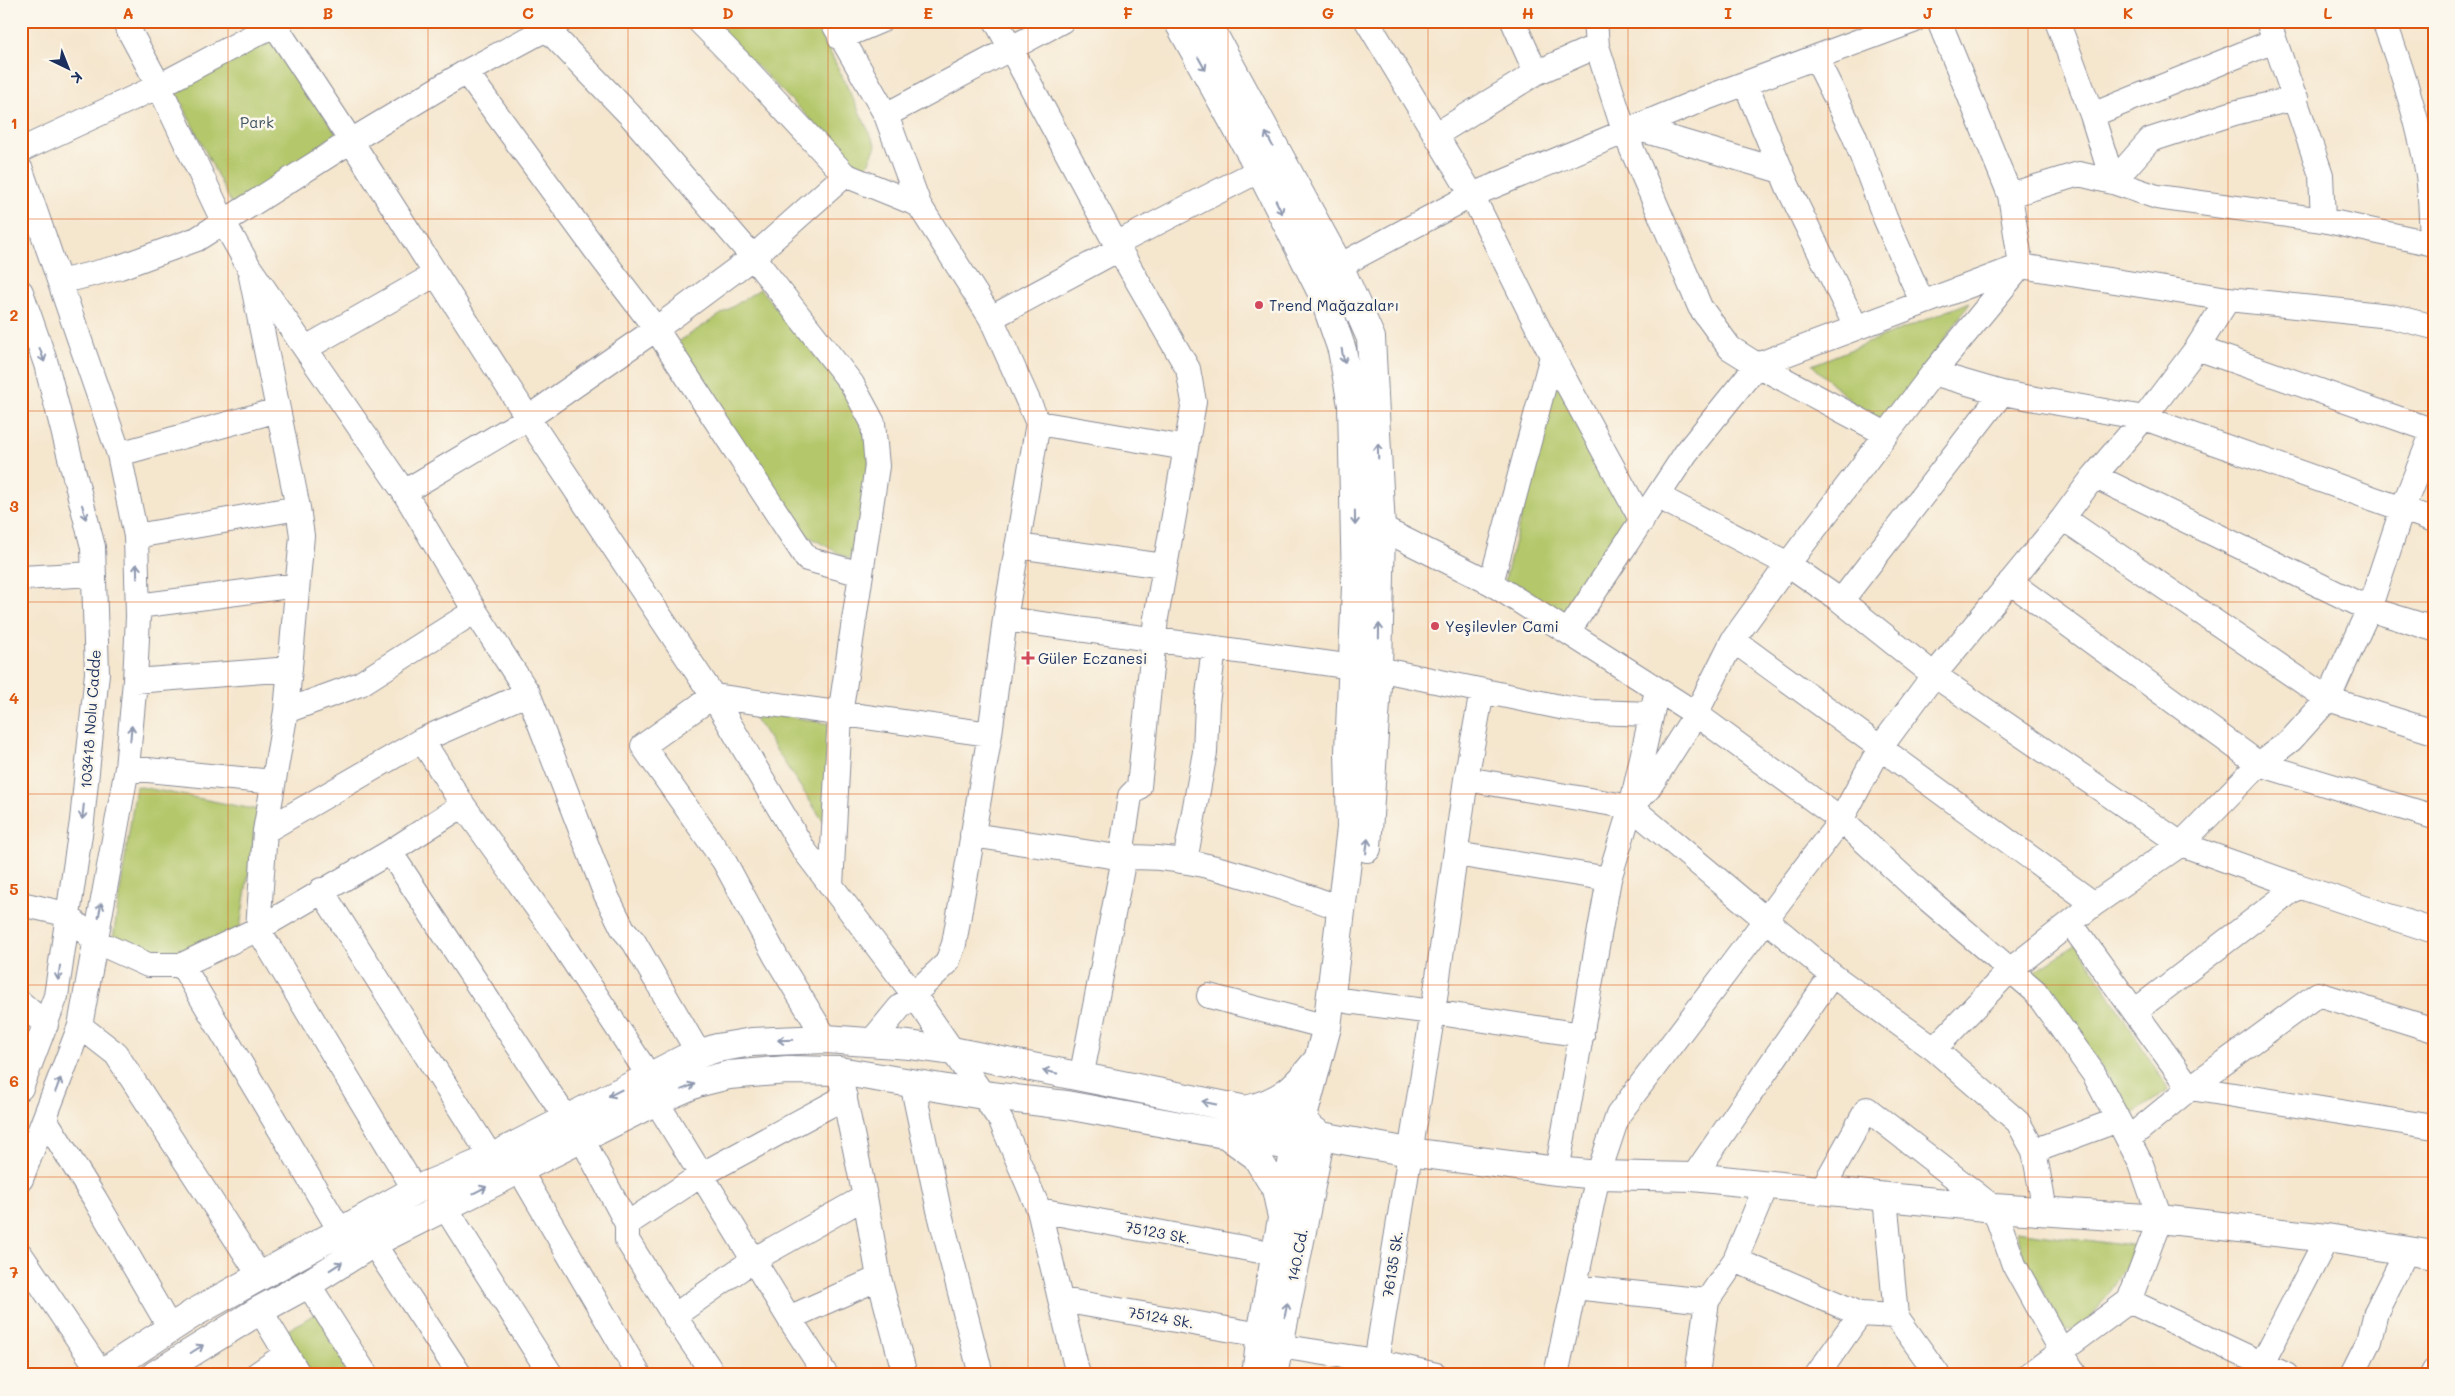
<svg xmlns="http://www.w3.org/2000/svg" width="2455" height="1396" font-family="Mali,sans-serif">
	<rect width="100%" height="100%" fill="#fbf7ec"/>
	<filter id="ink" filterUnits="userSpaceOnUse"><feTurbulence type="fractalNoise" baseFrequency=".02" numOctaves="2"/><feDisplacementMap in="SourceGraphic" scale="10" xChannelSelector="R" yChannelSelector="G"/><feConvolveMatrix kernelMatrix="1 2 1 2 8 2 1 2 1" color-interpolation-filters="sRGB"/></filter>
	<filter id="wash" filterUnits="userSpaceOnUse"><feTurbulence type="fractalNoise" baseFrequency=".0096" numOctaves="4" result="noise"/><feDisplacementMap in="SourceGraphic" scale="20" xChannelSelector="R" yChannelSelector="G"/><feGaussianBlur stdDeviation="1.12" result="paint"/><feColorMatrix in="noise" values="0 0 0 0 0 0 0 0 0 0 0 0 0 0 0 0 0 1.4 0 .05"/><feComposite in="paint" operator="in"/></filter>
	<g filter="url(#wash)">
		<rect width="100%" height="100%" fill="#f5e6ce"/>
		<path fill="#b4c76a" stroke="#687b64" d="M 712,21 L 815,21 L 876,146 L 864,173 Z
			M 272,34 L 341,141 L 235,211 L 175,90 Z
			M 760,289 L 846,392 L 870,446 L 862,536 L 849,559 L 799,531 L 675,344 Z
			M 1970,302 L 1883,431 L 1812,365 Z
			M 1554,385 L 1563,389 L 1637,525 L 1573,622 L 1505,580 Z
			M 749,709 L 831,724 L 825,824 Z
			M 136,786 L 258,810 L 240,928 L 169,958 L 112,945 Z
			M 2077,944 L 2169,1090 L 2132,1114 L 2067,1015 L 2032,973 Z
			M 2016,1231 L 2139,1247 L 2083,1329 L 2064,1329 L 2021,1251 Z
			M 321,1310 L 362,1375 L 313,1375 L 285,1332 Z"/>
	</g>
	<g filter="url(#ink)">
		<g fill="none" stroke-linecap="round" stroke-linejoin="round">
			<g stroke="#888a96" stroke-width="26">
				<path id="minor" d="M 124,21 L 159,86 L 223,221 L 249,267 L 404,492 L 475,611 L 528,693 L 606,895 L 623,929 L 634,942 L 699,1054
					M 272,21 L 351,141 L 528,418 L 713,696 L 804,850 L 914,995 L 1001,1121 L 1039,1210 L 1078,1375
					M 699,21 L 751,74 L 845,175 L 919,205
					M 832,21 L 886,115 L 919,205 L 991,318 L 1038,423 L 1005,619 L 990,734 L 954,944 L 947,963 L 899,1008 L 871,1042
					M 996,21 L 1116,244 L 1188,369 L 1194,402 L 1156,618 L 1139,787 L 1130,796 L 1123,842 L 1124,858 L 1081,1078
					M 1367,21 L 1472,195 L 1552,356 L 1642,521
					M 1513,21 L 1536,73
					M 1595,21 L 1597,46 L 1624,131 L 1700,307 L 1730,348 L 1757,365 L 1886,434
					M 2057,21 L 2092,115 L 2113,182
					M 2268,21 L 2321,175 L 2323,220
					M 2384,21 C 2403,72 2419,122 2428,175 C 2431,198 2431,221 2432,244
					M 547,29 L 629,114 L 753,257 L 852,384 L 873,423 L 877,466 L 840,715 L 831,886
					M 840,38 L 880,21
					M 1816,58 L 1854,135 L 1885,218 L 1922,302
					M 466,72 L 595,249 L 656,329 L 807,559 L 861,574
					M 1746,85 L 1788,187 L 1856,327
					M 886,115 L 1062,21
					M 2092,115 L 2274,41
					M 1636,128 L 1781,171
					M 1437,134 L 1536,73 L 1597,46
					M 21,150 L 159,86 L 281,21
					M 21,170 L 119,454 L 136,536 L 138,616 L 135,681 L 127,768 L 80,1026 L 21,1179
					M 2113,182 L 2150,140 L 2234,113 L 2296,98
					M 2010,195 L 2079,174 L 2113,182 L 2157,197 L 2323,220 L 2434,244
					M 1116,244 L 1260,170
					M 1339,266 L 1472,195 L 1706,98 L 1913,21
					M 251,276 L 298,508 L 302,536 L 286,711 L 265,831 L 258,929 L 415,1190
					M 60,282 L 120,267 L 197,239 L 351,141 L 466,72 L 561,21
					M 21,292 L 46,364 L 93,547 L 97,673 L 82,821 L 56,996 L 21,1088
					M 991,318 L 1119,249
					M 306,348 L 436,274
					M 2197,348 L 2434,431
					M 1933,373 L 2002,393 L 2144,418 L 2434,520
					M 1038,423 L 1186,448
					M 119,454 L 278,410
					M 2094,476 L 2369,609 L 2434,629
					M 404,492 L 528,418 L 656,329 L 753,257 L 845,175
					M 1659,497 L 1788,564 L 1841,601 L 1934,675 L 2181,844 L 2298,886 L 2434,931
					M 2063,518 L 2328,699 L 2434,732
					M 1381,528 L 1491,583 L 1696,714 L 1841,820 L 1924,896 L 2035,991 L 2094,1074 L 2141,1164 L 2160,1219 L 2129,1301 L 2029,1375
					M 136,536 L 298,508
					M 1017,546 L 1164,566
					M 21,578 L 94,574
					M 2010,582 L 2259,764 L 2434,817
					M 1491,583 L 1552,356
					M 1841,601 L 2002,393
					M 138,606 L 297,585
					M 1005,619 L 1353,667
					M 1568,632 L 1686,453 L 1757,365 L 2021,266 L 2228,299 L 2390,316 L 2434,327
					M 1733,640 L 2094,904
					M 1378,669 L 1565,708 L 1593,712 L 1651,714
					M 135,681 L 290,669
					M 286,711 L 360,684 L 475,611
					M 422,740 L 463,805 L 553,930 L 649,1076
					M 127,768 L 273,782
					M 1466,779 L 1631,807 L 1832,975 L 1934,1049 L 2018,1122 L 2034,1151 L 2045,1211
					M 1632,803 L 1655,699
					M 265,831 L 422,740 L 528,693
					M 972,835 L 1124,858 C 1193,852 1276,887 1342,908
					M 390,852 L 566,1118
					M 1456,854 L 1609,879
					M 1185,861 L 1205,752 L 1207,703 L 1214,648
					M 321,890 L 491,1157
					M 21,904 L 66,914 L 95,941 L 148,965 L 182,965 L 258,929 L 390,852 L 463,805
					M 2071,924 L 2190,1088 L 2434,1127
					M 182,965 L 341,1232
					M 1209,996 L 1327,1027
					M 1347,1001 L 1433,1012 L 1582,1035
					M 21,1003 L 46,1025
					M 2135,1011 L 2298,886
					M 80,1026 L 116,1054 L 260,1276
					M 826,1039 L 776,957 L 724,861 L 643,746 L 713,696 L 990,734
					M 1934,1049 L 2010,970 L 2094,904 L 2181,844 L 2259,764 L 2291,740 L 2328,699 L 2369,609 L 2402,510 L 2434,429
					M 839,1071 L 865,1197 L 879,1278 L 905,1375
					M 912,1083 L 939,1210 L 981,1375
					M 656,1101 L 789,1318 L 826,1375
					M 45,1119 L 95,1199 L 170,1328
					M 582,1139 L 627,1224 L 627,1240 L 674,1316 L 714,1375
					M 2128,1139 L 2190,1088 L 2318,994 L 2434,1030
					M 2034,1151 L 2118,1120
					M 519,1169 L 639,1375
					M 1557,1171 L 1609,879 L 1631,807 L 1648,789 L 1696,714 L 1733,640 L 1788,564 L 1933,373 L 2021,266 L 2010,195 L 1939,21
					M 1693,1177 L 1832,975
					M 1821,1191 L 1867,1109 L 1994,1208 L 2014,1265 L 2075,1375
					M 1885,1197 L 1896,1316 L 1938,1375
					M 445,1207 L 551,1375
					M 1039,1210 L 1276,1254
					M 627,1224 L 701,1175 L 845,1097
					M 373,1243 L 460,1375
					M 21,1255 L 101,1373
					M 1735,1260 L 1860,1314
					M 308,1284 L 366,1375
					M 1574,1287 L 1707,1301
					M 1062,1300 L 1261,1335
					M 2129,1301 L 2286,1375
					M 260,1310 L 299,1375
					M 674,1316 L 753,1260 L 865,1197
					M 789,1318 L 879,1278
					M 1279,1346 L 1376,1361 L 1436,1375
					M 256,1375 L 285,1355
					M 1374,1375 L 1433,1012 L 1466,779 L 1482,691
					M 1556,1375 L 1598,1175 L 1618,1115 L 1841,820 L 1880,748 L 1934,675 L 2063,518 L 2094,476 L 2144,418 L 2197,348 L 2228,299
					M 1697,1375 L 1707,1301 L 1735,1260 L 1767,1184
					M 1817,1375 L 1860,1314 L 1896,1316
					M 2256,1375 L 2327,1238
					M 2352,1375 L 2369,1341 L 2376,1312 L 2407,1250
					M 2432,1375 L 2434,1371"/>
			</g>
			<g stroke="#888a96" stroke-width="30">
				<path id="tertiary" d="M 1256,1375 L 1261,1335 L 1295,1147
					M 1273,1375 L 1321,1136 L 1409,1152 L 1557,1171 L 1598,1175 L 1693,1177 L 1994,1208 L 2160,1219 L 2327,1238 L 2434,1255"/>
			</g>
			<g stroke="#888a96" stroke-width="30">
				<path id="secondary" d="M 1178,21 L 1260,170 L 1323,295 L 1342,350 L 1352,405 L 1356,586 L 1349,752 L 1351,828 L 1327,1027 L 1297,1139
					M 1206,21 L 1339,266 L 1371,338 L 1381,528 L 1378,669 L 1367,848
					M 1246,1110 C 1281,1102 1294,1089 1316,1062
					M 1231,1138 L 1256,1156 L 1276,1189 L 1282,1217
					M 99,1375 L 194,1313 L 415,1190 L 485,1161 L 686,1058 L 717,1048 L 752,1042 L 826,1039 L 909,1045 L 952,1051 L 1301,1121 L 1321,1136
					M 155,1375 L 260,1310 L 308,1284 L 373,1243 L 656,1101 L 697,1083 L 729,1075 L 787,1070 L 839,1071 L 983,1095 L 1066,1105 L 1295,1147 L 1321,1136"/>
			</g>
			<use href="#minor" stroke="#fff" stroke-width="24"/>
			<use href="#tertiary" stroke="#fff" stroke-width="28"/>
			<use href="#secondary" stroke="#fff" stroke-width="28"/>
		</g>
		<defs><path id="oneway-shaft" d="M-6 0H5M1.5-3L5.5 0L1.5 3" fill="none" stroke-width="1.6" stroke-linecap="round" stroke-linejoin="round" transform="scale(1.25)"/></defs>
		<g stroke="#8d97ae">
			<use href="#oneway-shaft" transform="translate(1202 64) rotate(61)"/>
			<use href="#oneway-shaft" transform="translate(1269 139) rotate(-118)"/>
			<use href="#oneway-shaft" transform="translate(1279 207) rotate(64)"/>
			<use href="#oneway-shaft" transform="translate(42 355) rotate(71)"/>
			<use href="#oneway-shaft" transform="translate(1343 356) rotate(79)"/>
			<use href="#oneway-shaft" transform="translate(1378 451) rotate(-92)"/>
			<use href="#oneway-shaft" transform="translate(84 512) rotate(75)"/>
			<use href="#oneway-shaft" transform="translate(1355 518) rotate(89)"/>
			<use href="#oneway-shaft" transform="translate(137 571) rotate(-91)"/>
			<use href="#oneway-shaft" transform="translate(1379 631) rotate(-89)"/>
			<use href="#oneway-shaft" transform="translate(131 733) rotate(-85)"/>
			<use href="#oneway-shaft" transform="translate(83 812) rotate(96)"/>
			<use href="#oneway-shaft" transform="translate(1367 846) rotate(-83)"/>
			<use href="#oneway-shaft" transform="translate(100 910) rotate(-79)"/>
			<use href="#oneway-shaft" transform="translate(59 973) rotate(98)"/>
			<use href="#oneway-shaft" transform="translate(785 1040) rotate(178)"/>
			<use href="#oneway-shaft" transform="translate(1050 1072) rotate(-168)"/>
			<use href="#oneway-shaft" transform="translate(58 1085) rotate(-69)"/>
			<use href="#oneway-shaft" transform="translate(688 1087) rotate(-23)"/>
			<use href="#oneway-shaft" transform="translate(615 1093) rotate(153)"/>
			<use href="#oneway-shaft" transform="translate(1209 1103) rotate(-169)"/>
			<use href="#oneway-shaft" transform="translate(480 1190) rotate(-27)"/>
			<use href="#oneway-shaft" transform="translate(336 1266) rotate(-33)"/>
			<use href="#oneway-shaft" transform="translate(1286 1310) rotate(-79)"/>
			<use href="#oneway-shaft" transform="translate(197 1349) rotate(-32)"/>
		</g>
	</g>
	<path fill="none" stroke="#de5710" stroke-width="1" stroke-opacity="0.55" d="M 228,21 L 228,1375M 428,21 L 428,1375M 628,21 L 628,1375M 828,21 L 828,1375M 1028,21 L 1028,1375M 1228,21 L 1228,1375M 1428,21 L 1428,1375M 1628,21 L 1628,1375M 1828,21 L 1828,1375M 2028,21 L 2028,1375M 2228,21 L 2228,1375M 21,219 L 2434,219M 21,411 L 2434,411M 21,602 L 2434,602M 21,794 L 2434,794M 21,985 L 2434,985M 21,1177 L 2434,1177"/>
	<g fill="#d1495b" stroke="#fbf7ec" stroke-width="2">
		<circle cx="1259" cy="305" r="5"/>
		<circle cx="1435" cy="626" r="5"/>
		<path d="M1025.5 650.5h5v5h5v5h-5v5h-5v-5h-5v-5h5z"/>
	</g>
	<g text-anchor="middle" dominant-baseline="central" stroke-width="5" stroke-linejoin="round" paint-order="stroke">
		<g font-size="15" fill="#415561" stroke="#fbf7ec">
			<text x="257" y="122">Park</text>
		</g>
		<g font-size="15" fill="#1b2f5e" stroke="#fbf7ec" text-anchor="start">
			<text x="1269" y="305">Trend Mağazaları</text>
			<text x="1445" y="626">Yeşilevler Cami</text>
			<text x="1038" y="658">Güler Eczanesi</text>
		</g>
		<g font-size="15" fill="#1b2f5e" stroke="#fbf7ec">
			<text transform="translate(90 719) rotate(-86)">103418 Nolu Cadde</text>
			<text transform="translate(1158 1232) rotate(11)">75123 Sk.</text>
			<text transform="translate(1297 1255) rotate(-79)">140.Cd.</text>
			<text transform="translate(1392 1264) rotate(-81)">76135 Sk.</text>
			<text transform="translate(1161 1317) rotate(10)">75124 Sk.</text>
		</g>
	</g>
	<rect width="2455" height="1396" fill="none" stroke="#fbf7ec" stroke-width="55"/>
	<g transform="translate(68 68) rotate(137)" stroke="#fbf7ec" stroke-width="4" paint-order="stroke">
	<path d="M0-4L9 19L0 12L-9 19Z" fill="#1b2f5e"/>
	<text y="-8" font-size="14" font-weight="bold" text-anchor="middle" fill="#1b2f5e">K</text>
	</g>
	<rect x="28" y="28" width="2400" height="1340" fill="none" stroke="#de5710" stroke-width="2"/>
	<g font-size="16" text-anchor="middle" font-weight="bold" fill="#de5710">
		<text x="128" y="19">A</text>
		<text x="328" y="19">B</text>
		<text x="528" y="19">C</text>
		<text x="728" y="19">D</text>
		<text x="928" y="19">E</text>
		<text x="1128" y="19">F</text>
		<text x="1328" y="19">G</text>
		<text x="1528" y="19">H</text>
		<text x="1728" y="19">I</text>
		<text x="1928" y="19">J</text>
		<text x="2128" y="19">K</text>
		<text x="2328" y="19">L</text>
		<text x="14" y="129">1</text>
		<text x="14" y="321">2</text>
		<text x="14" y="512">3</text>
		<text x="14" y="704">4</text>
		<text x="14" y="895">5</text>
		<text x="14" y="1087">6</text>
		<text x="14" y="1278">7</text>
	</g>
</svg>
